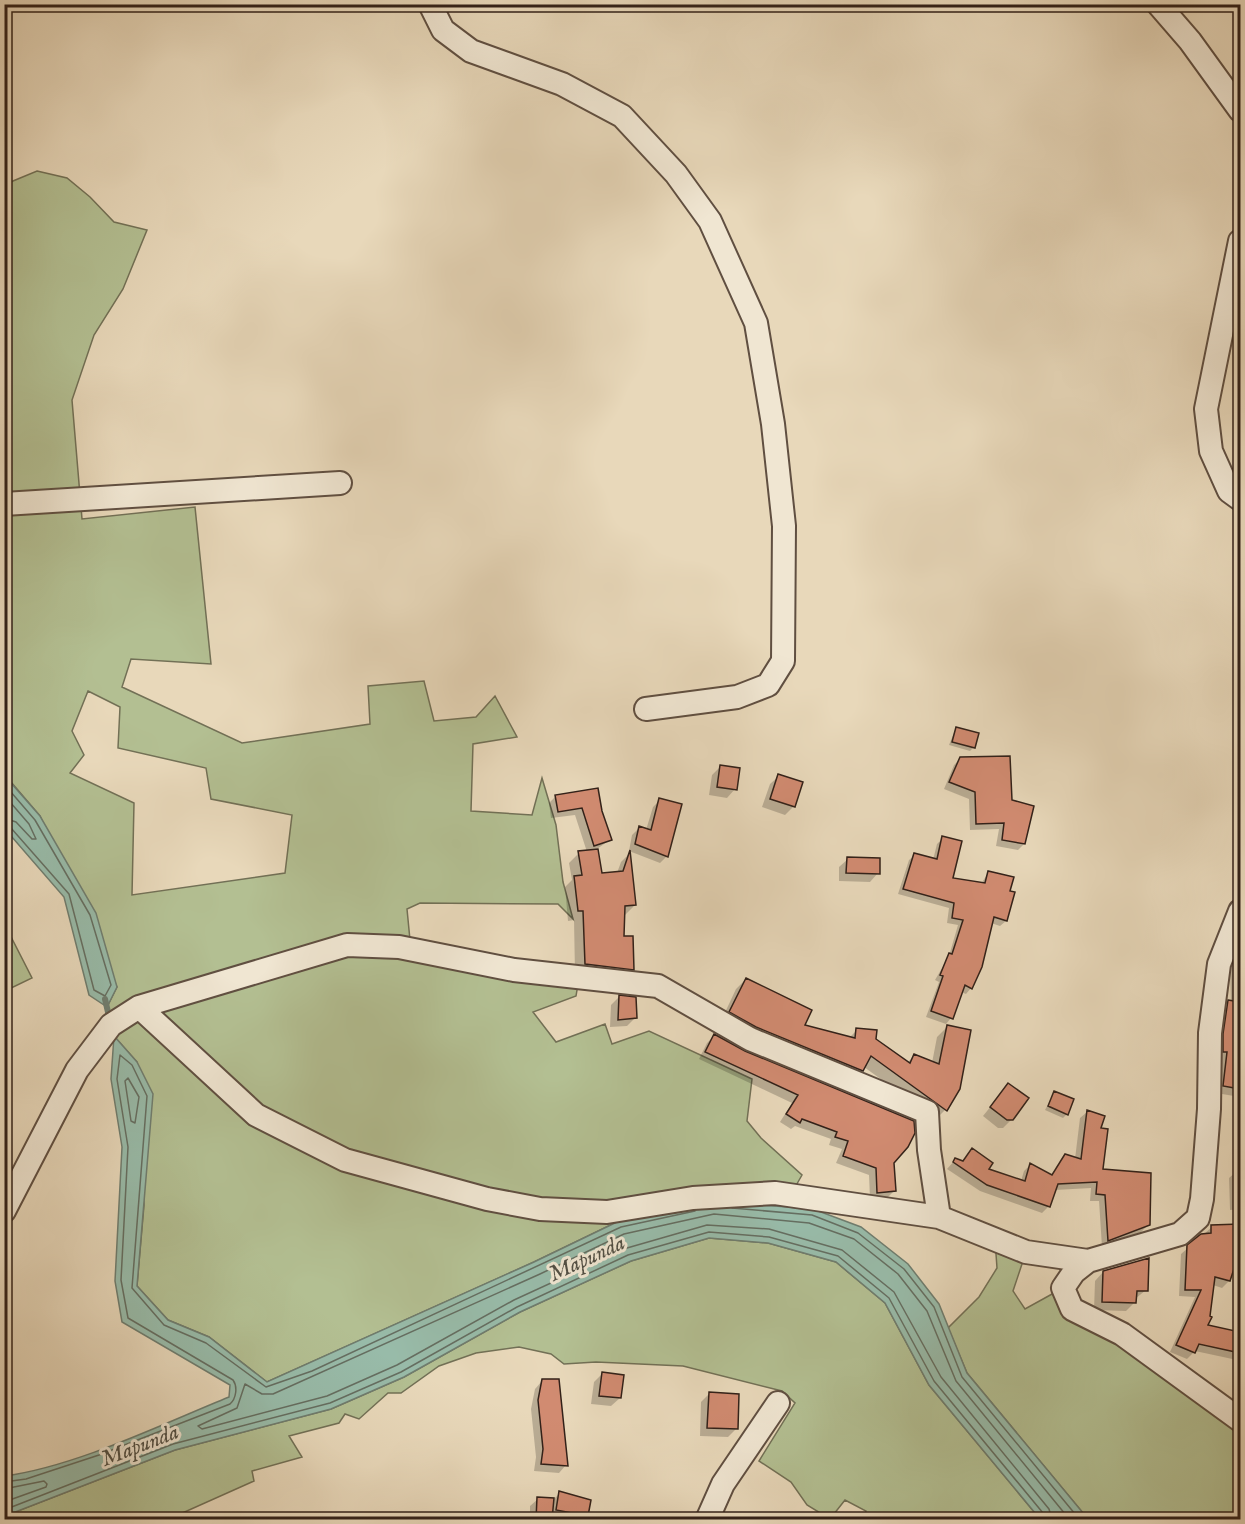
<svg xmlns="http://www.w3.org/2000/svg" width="1245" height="1524" font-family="'IM FELL English',serif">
	<rect width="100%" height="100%" fill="#e8d8ba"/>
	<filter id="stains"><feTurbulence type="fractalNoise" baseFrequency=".00333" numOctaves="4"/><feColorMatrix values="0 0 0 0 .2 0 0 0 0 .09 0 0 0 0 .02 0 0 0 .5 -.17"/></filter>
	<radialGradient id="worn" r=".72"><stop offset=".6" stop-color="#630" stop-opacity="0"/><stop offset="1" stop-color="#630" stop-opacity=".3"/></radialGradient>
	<path fill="#b3bf92" stroke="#727056" stroke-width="1.5" fill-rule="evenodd" d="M 37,171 L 67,178 L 90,197 L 114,222 L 147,230 L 123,289 L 94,335 L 72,400 L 82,519 L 195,507 L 211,664 L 131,659 L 122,687 L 242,743 L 370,724 L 368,686 L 424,681 L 434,721 L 476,717 L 495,696 L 517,737 L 473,744 L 471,811 L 532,815 L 542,778 L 556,825 L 563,882 L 573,919 L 558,904 L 420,903 L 407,909 L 410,940 L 579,978 L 576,996 L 533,1012 L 556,1042 L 605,1024 L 612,1044 L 649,1031 L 752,1079 L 747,1121 L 761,1138 L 802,1175 L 790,1196 L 775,1206 L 713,1201 L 619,1221 L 534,1262 L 267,1382 L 209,1337 L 168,1320 L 137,1286 L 144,1205 L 137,1062 L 114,1036 L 111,1025 L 107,1007 L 117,987 L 40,816 L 5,775 L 4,188 L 13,181 ZM 88,691 L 120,707 L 118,748 L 206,768 L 211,799 L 292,815 L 285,873 L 132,895 L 134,803 L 70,773 L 84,755 L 72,731 Z
		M 5,925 L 32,978 L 5,991 L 4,991 Z
		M 709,1238 L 768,1243 L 836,1262 L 885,1303 L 929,1385 L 1040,1519 L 862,1519 L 866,1511 L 845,1500 L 830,1519 L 807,1505 L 791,1482 L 759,1461 L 795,1403 L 782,1391 L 683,1366 L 596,1362 L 564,1364 L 551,1354 L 519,1347 L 476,1353 L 439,1366 L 401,1393 L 388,1393 L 359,1419 L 345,1414 L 339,1423 L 289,1436 L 302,1457 L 252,1471 L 254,1481 L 169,1519 L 111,1520 L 109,1517 L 104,1520 L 5,1520 L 5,1516 L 175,1450 L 331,1409 L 404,1377 L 520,1312 L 631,1261 Z
		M 995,1240 L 1026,1252 L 1013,1291 L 1025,1309 L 1063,1288 L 1240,1420 L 1240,1519 L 1088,1519 L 967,1373 L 948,1328 L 979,1297 L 997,1268 Z"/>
	<path fill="#98bba9" stroke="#6f7d6f" stroke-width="1.5" d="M 4,775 L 40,816 L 96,913 L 117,987 L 107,1007 L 89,995 L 64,897 L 5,829 Z
		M 114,1036 L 137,1062 L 153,1094 L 137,1286 L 168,1320 L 209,1337 L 267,1382 L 534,1262 L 619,1221 L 713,1201 L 813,1209 L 861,1227 L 908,1264 L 939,1304 L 967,1373 L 1088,1519 L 1040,1519 L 929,1385 L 885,1303 L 836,1262 L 768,1243 L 709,1238 L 631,1261 L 520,1312 L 404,1377 L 331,1409 L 175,1450 L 5,1516 L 5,1476 C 77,1466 160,1425 229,1397 L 230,1385 L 122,1322 L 115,1281 L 122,1147 L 111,1079 Z"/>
	<path fill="#0003" d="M 956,728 L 974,747 L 970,751 L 949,745 Z
		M 960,759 L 1010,802 L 1024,844 L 1018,850 L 996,846 L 999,829 L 970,830 L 969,799 L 944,789 L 954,765 Z
		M 721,766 L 735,789 L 727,798 L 709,795 L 712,775 Z
		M 779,776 L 794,806 L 785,815 L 762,807 L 770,784 Z
		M 556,796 L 601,811 L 611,839 L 597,849 L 601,875 L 617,873 L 621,862 L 629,854 L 635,905 L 625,915 L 622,938 L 633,969 L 623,979 L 575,974 L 574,920 L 568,921 L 565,887 L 572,880 L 569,863 L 579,853 L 587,852 L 575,815 L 551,818 L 549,803 Z
		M 660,800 L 667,856 L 660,863 L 629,851 L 632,835 L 639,828 L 646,830 L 653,807 Z
		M 943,838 L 951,879 L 981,884 L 988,873 L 1008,892 L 1013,894 L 1006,921 L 1000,926 L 991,923 L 971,988 L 966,994 L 961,992 L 951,1018 L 946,1024 L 926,1017 L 939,982 L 935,980 L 949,956 L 958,925 L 947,923 L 949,908 L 898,894 L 909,860 L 915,855 L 933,860 L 937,844 Z
		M 848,859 L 878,873 L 870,882 L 839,881 L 839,867 Z
		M 1240,938 L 1240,950 L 1236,951 Z
		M 1238,960 L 1240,960 L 1240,1097 L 1216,1093 L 1221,1009 L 1231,1002 L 1230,967 Z
		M 746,979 L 803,1026 L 849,1038 L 857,1030 L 907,1063 L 914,1056 L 932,1063 L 937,1037 L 947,1027 L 959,1088 L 945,1110 L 936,1119 L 864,1067 L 852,1080 L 721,1021 L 736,989 Z
		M 619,997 L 635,1018 L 627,1026 L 610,1027 L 611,1005 Z
		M 714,1036 L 744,1053 L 893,1163 L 894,1191 L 887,1198 L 870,1199 L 869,1175 L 836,1163 L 842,1149 L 829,1145 L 831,1139 L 795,1126 L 791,1129 L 780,1122 L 792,1103 L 699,1059 L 707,1043 Z
		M 1008,1085 L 1012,1119 L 1003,1128 L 998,1128 L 983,1116 Z
		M 1054,1093 L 1067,1114 L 1063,1118 L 1045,1110 Z
		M 1087,1112 L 1100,1129 L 1101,1171 L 1148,1225 L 1141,1232 L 1102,1247 L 1099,1201 L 1090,1201 L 1091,1188 L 1055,1190 L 1049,1206 L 1042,1213 L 980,1191 L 947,1169 L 955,1160 L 962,1162 L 972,1150 L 987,1170 L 1021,1181 L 1024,1171 L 1031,1164 L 1050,1176 L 1066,1156 L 1075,1159 L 1080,1118 Z
		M 1237,1171 L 1240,1171 L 1240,1209 L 1230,1210 L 1229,1178 Z
		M 1240,1226 L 1240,1246 L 1229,1281 L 1222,1288 L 1213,1285 L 1206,1326 L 1240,1334 L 1240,1357 L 1237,1360 L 1195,1351 L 1187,1359 L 1170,1352 L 1195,1297 L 1179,1296 L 1181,1254 L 1212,1227 Z
		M 1103,1272 L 1146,1290 L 1135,1299 L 1134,1303 L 1126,1311 L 1094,1310 L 1095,1281 Z
		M 602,1374 L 620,1398 L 611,1406 L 591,1404 L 594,1382 Z
		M 1240,1378 L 1240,1410 L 1231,1406 Z
		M 542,1381 L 566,1465 L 559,1473 L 534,1471 L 536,1457 L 531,1409 L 535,1389 Z
		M 709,1394 L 736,1429 L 728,1437 L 700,1436 L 701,1402 Z
		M 560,1493 L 589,1501 L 586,1520 L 530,1520 L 530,1506 L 538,1499 L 553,1500 Z"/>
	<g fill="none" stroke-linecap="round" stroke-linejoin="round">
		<path stroke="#656e61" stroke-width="1.5" d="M 4,784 L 35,820 L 90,915 L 111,985 L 105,996 L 94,990 L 69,894 L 11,828 L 4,826
			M 4,795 L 29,824 L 36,839 L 32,839 L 16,822 L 4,818
			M 128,1078 L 139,1097 L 135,1123 L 131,1121 L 125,1081 Z
			M 732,1208 L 812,1215 L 858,1233 L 904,1269 L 934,1307 L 962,1377 L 1080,1520
			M 4,1482 L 26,1479 L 99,1455 L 230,1404 C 236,1399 238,1387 233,1380 L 128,1318 L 121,1280 L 128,1147 L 117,1079 L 120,1055 L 132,1065 L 147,1096 L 132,1288 L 164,1325 L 206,1343 L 266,1387 L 312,1371 L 621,1227 L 695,1211
			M 4,1489 L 44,1481 L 47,1484 L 46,1487 L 4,1502
			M 4,1510 L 173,1444 L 330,1403 L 401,1372 L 517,1307 L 628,1255 L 709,1232 L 769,1237 L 838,1256 L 889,1298 L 934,1381 L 1043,1513 L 1044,1520
			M 1052,1520 L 1049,1509 L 941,1377 L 894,1292 L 842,1250 L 769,1229 L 707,1225 L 627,1248 L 514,1300 L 397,1365 L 327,1396 L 202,1429 L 198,1426 L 237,1408 L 245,1384 L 262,1394 L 273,1394 L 540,1274 L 624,1234 L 714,1214 L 809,1223 L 854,1239 L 898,1274 L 927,1311 L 956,1381 L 1070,1520"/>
		<path stroke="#6f7d6f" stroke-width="6" d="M 105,999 L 110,1021"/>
	</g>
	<path fill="#d18b71" stroke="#322119" stroke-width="1.5" d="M 956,727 L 979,733 L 975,748 L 952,742 Z
		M 1010,756 L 1012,800 L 1034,806 L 1025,844 L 1002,840 L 1004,823 L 976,824 L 975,792 L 949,782 L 960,757 Z
		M 720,765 L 740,768 L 737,790 L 717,787 Z
		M 778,774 L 803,782 L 795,807 L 770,799 Z
		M 598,788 L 602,811 L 612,840 L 594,846 L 582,808 L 558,812 L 555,795 Z
		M 659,798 L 682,804 L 668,857 L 635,844 L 639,826 L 651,830 Z
		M 942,836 L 962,841 L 953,878 L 985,883 L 988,871 L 1014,877 L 1010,891 L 1015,892 L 1007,921 L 994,917 L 982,967 L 972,989 L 965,985 L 953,1019 L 931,1011 L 943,976 L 940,975 L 949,953 L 952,954 L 963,920 L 952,918 L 954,903 L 903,889 L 914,853 L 937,859 Z
		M 598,849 L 602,873 L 623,871 L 630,850 L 636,905 L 625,906 L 624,936 L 633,936 L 634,970 L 585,964 L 583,911 L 578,911 L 574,876 L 582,875 L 578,851 Z
		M 847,857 L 880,858 L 880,874 L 846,873 Z
		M 746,978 L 812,1010 L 805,1025 L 855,1038 L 856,1028 L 877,1030 L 876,1039 L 910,1063 L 914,1054 L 939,1064 L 947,1025 L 971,1030 L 960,1089 L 947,1111 L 871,1056 L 863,1071 L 756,1027 L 729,1012 Z
		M 619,995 L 636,997 L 637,1018 L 618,1020 Z
		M 1228,1000 L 1240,1002 L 1240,1089 L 1223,1086 L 1227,1052 L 1223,1052 L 1223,1034 Z
		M 714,1034 L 745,1051 L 914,1121 L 915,1133 L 908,1147 L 894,1163 L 896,1191 L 877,1193 L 876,1168 L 843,1156 L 848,1141 L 835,1137 L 837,1132 L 802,1119 L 800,1123 L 786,1114 L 798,1095 L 705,1052 Z
		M 1008,1083 L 1029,1098 L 1013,1120 L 1007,1120 L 990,1107 Z
		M 1054,1091 L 1074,1099 L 1068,1115 L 1048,1106 Z
		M 1087,1110 L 1105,1116 L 1101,1128 L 1108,1129 L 1103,1169 L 1151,1173 L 1150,1225 L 1108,1241 L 1105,1195 L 1096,1194 L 1097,1182 L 1058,1184 L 1050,1207 L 987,1185 L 953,1162 L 955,1158 L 963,1161 L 972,1148 L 993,1163 L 989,1169 L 1025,1181 L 1030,1163 L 1052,1175 L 1065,1154 L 1081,1159 Z
		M 1240,1224 L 1240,1250 L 1230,1281 L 1215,1277 L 1210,1316 L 1212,1317 L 1208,1325 L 1240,1332 L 1240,1353 L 1199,1344 L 1195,1353 L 1176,1345 L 1201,1290 L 1185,1290 L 1187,1245 L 1201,1234 L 1211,1233 L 1211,1225 Z
		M 1149,1258 L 1148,1291 L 1137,1291 L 1136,1303 L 1102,1302 L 1103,1271 Z
		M 602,1372 L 624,1375 L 621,1398 L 599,1396 Z
		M 542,1379 L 559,1379 L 568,1466 L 541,1464 L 543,1449 L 538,1400 Z
		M 709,1392 L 739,1394 L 738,1429 L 707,1428 Z
		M 559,1491 L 591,1500 L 588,1516 L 556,1510 Z
		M 537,1497 L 554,1498 L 552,1520 L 536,1520 Z"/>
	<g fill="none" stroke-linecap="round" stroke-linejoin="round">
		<g stroke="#604f41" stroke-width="26">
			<path id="minor" d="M 430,4 L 443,30 L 471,51 L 562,84 L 622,116 L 676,174 L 710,221 L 756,323 L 773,424 L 784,526 L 783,661 L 768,685 L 737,697 L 646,709
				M 1158,4 L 1190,41 L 1240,110
				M 1240,241 L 1206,409 L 1211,451 L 1229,491 L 1240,499
				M 4,504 L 340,483
				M 1240,911 L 1219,964 L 1210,1033 L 1209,1109 L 1202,1199 L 1198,1218 L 1180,1234 L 1088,1261 L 1074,1272 L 1063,1288 L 1072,1309 L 1122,1334 L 1240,1420
				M 139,1007 L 256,1115 L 345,1160 L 487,1199 L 540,1209 L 607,1212 L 693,1198 L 775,1193 L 939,1217
				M 4,1211 L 77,1070 L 111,1025 L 139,1007 L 347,945 L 399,947 L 514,970 L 658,986 L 750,1039 L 927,1112 L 929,1150 L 939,1217 L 1026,1252 L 1088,1261
				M 707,1520 L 723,1484 L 778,1403"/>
		</g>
		<use href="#minor" stroke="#f0e6d2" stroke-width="22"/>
	</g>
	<g text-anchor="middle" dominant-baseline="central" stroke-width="6" stroke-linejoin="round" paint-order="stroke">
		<g font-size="22" font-style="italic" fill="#514f44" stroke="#f0e6d2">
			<text transform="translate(587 1259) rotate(-25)">Mapunda</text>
			<text transform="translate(140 1446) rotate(-21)">Mapunda</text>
		</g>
	</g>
	<rect width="1245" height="1524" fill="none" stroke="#e8d8ba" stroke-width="24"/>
	<rect x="6" y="6" width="1233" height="1512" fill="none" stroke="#322119" stroke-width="3"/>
	<rect x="12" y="12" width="1221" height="1500" fill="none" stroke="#322119" stroke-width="1.5"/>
	<rect width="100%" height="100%" filter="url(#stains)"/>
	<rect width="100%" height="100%" fill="url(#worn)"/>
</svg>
